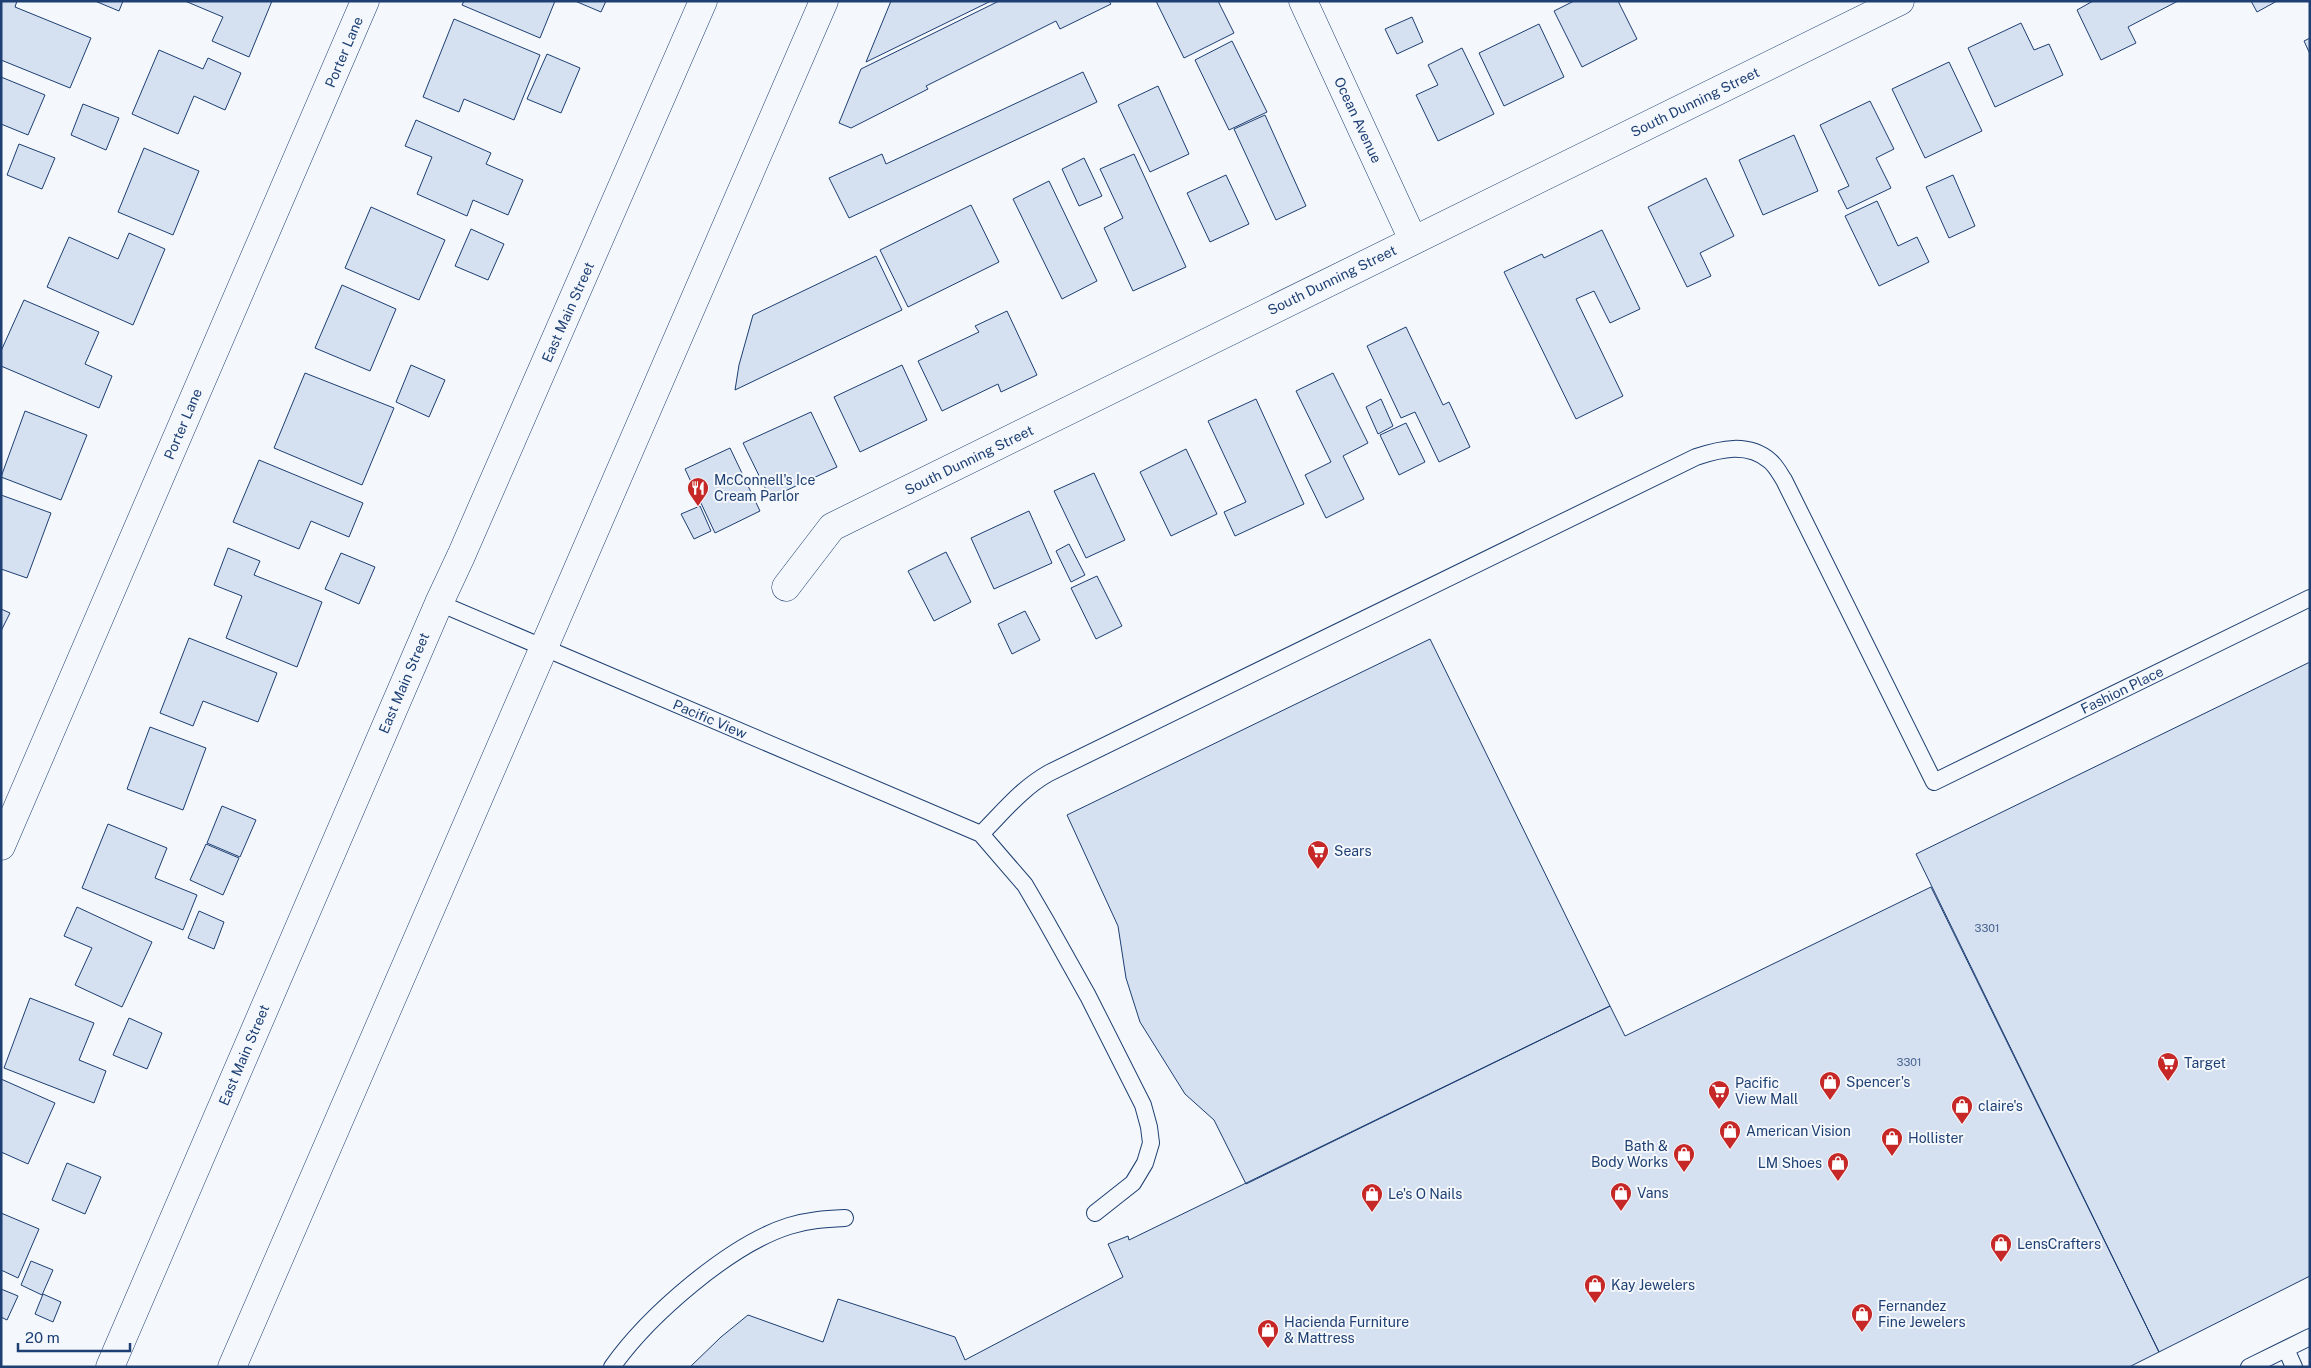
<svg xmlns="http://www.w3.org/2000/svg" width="2311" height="1368" font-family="'Public Sans',sans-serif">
	<rect width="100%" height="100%" fill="#f4f7fb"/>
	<path fill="#d5e0f0" stroke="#1d3f73" d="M 1,1 L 17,1 L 15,7 L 91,38 L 70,88 L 1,60 Z
		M 95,1 L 123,1 L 119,11 Z
		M 185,1 L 272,1 L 249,57 L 212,41 L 223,17 Z
		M 464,1 L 555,1 L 540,38 L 462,5 Z
		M 575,1 L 606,1 L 601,12 Z
		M 891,1 L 991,1 L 866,62 Z
		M 999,1 L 1109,1 L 1111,4 L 1060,29 L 1056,21 L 926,86 L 928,89 L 851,128 L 839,123 L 861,69 Z
		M 1156,1 L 1218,1 L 1234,33 L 1184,58 Z
		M 1574,1 L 1618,1 L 1637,39 L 1582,67 L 1554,11 Z
		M 2093,1 L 2178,1 L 2128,27 L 2136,43 L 2101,60 L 2077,10 Z
		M 2251,1 L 2277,1 L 2257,12 Z
		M 1412,17 L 1423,42 L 1397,54 L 1385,29 Z
		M 454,19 L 540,55 L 514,120 L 464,99 L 459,112 L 423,97 Z
		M 2021,23 L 2034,50 L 2049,44 L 2063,75 L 1995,107 L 1968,48 Z
		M 1539,24 L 1564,77 L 1504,106 L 1479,53 Z
		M 2310,38 L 2310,54 L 2304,41 Z
		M 1232,41 L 1267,112 L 1229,130 L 1195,60 Z
		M 1462,48 L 1494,114 L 1438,141 L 1416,95 L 1438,85 L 1428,65 Z
		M 159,50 L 203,69 L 208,58 L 241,73 L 225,110 L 194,96 L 178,134 L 132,114 Z
		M 547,54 L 580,68 L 561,113 L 527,99 Z
		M 1949,62 L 1982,131 L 1925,158 L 1892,89 Z
		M 1083,72 L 1097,102 L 849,218 L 829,178 L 882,154 L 886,164 Z
		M 1,77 L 45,95 L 28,135 L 1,124 Z
		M 1158,86 L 1189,154 L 1150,172 L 1118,105 Z
		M 1870,101 L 1894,149 L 1876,158 L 1891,188 L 1847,209 L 1838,191 L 1849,186 L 1820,125 Z
		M 83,104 L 119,118 L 106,150 L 71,135 Z
		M 1265,115 L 1306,206 L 1276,220 L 1234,129 Z
		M 416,120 L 491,153 L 486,164 L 523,180 L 508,215 L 473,200 L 467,216 L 417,194 L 432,157 L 405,146 Z
		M 1794,135 L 1818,191 L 1763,215 L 1739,160 Z
		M 19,144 L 55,158 L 42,189 L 7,175 Z
		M 144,148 L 199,171 L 173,235 L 118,212 Z
		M 1134,154 L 1186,267 L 1133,291 L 1104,228 L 1123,218 L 1100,169 Z
		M 1084,158 L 1102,196 L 1079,206 L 1062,169 Z
		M 1226,175 L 1249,224 L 1210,242 L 1187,193 Z
		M 1953,175 L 1975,226 L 1949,238 L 1926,187 Z
		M 1706,178 L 1734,236 L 1700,253 L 1711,276 L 1687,287 L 1648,207 Z
		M 1049,181 L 1097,281 L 1062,299 L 1013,199 Z
		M 1877,201 L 1898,246 L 1917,237 L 1929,262 L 1879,286 L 1845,216 Z
		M 971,205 L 999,262 L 908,307 L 880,250 Z
		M 371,207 L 445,240 L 419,300 L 345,268 Z
		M 471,229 L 504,244 L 488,280 L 455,266 Z
		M 1602,230 L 1640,309 L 1610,323 L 1594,291 L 1576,299 L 1623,396 L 1576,419 L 1504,272 L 1542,254 L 1544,258 Z
		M 129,233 L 165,249 L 133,325 L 47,287 L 69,237 L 118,259 Z
		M 876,256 L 902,310 L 735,390 L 739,365 L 753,315 Z
		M 342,285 L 396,309 L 370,371 L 315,348 Z
		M 24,300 L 99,332 L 85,364 L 112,376 L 99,408 L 1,366 L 1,351 Z
		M 1007,311 L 1037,375 L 1001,392 L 998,384 L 942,411 L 918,361 L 979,332 L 975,326 Z
		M 1406,327 L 1443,405 L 1449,402 L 1470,447 L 1439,462 L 1415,412 L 1401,418 L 1367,346 Z
		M 411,365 L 445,380 L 429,417 L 396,402 Z
		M 902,365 L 927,420 L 860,452 L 834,397 Z
		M 305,373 L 394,408 L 362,485 L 274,448 Z
		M 1333,373 L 1368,443 L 1343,456 L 1364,499 L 1326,518 L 1305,475 L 1331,462 L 1296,391 Z
		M 1256,399 L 1304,504 L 1235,536 L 1224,512 L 1246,502 L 1208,421 Z
		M 1381,399 L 1393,426 L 1378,434 L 1366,407 Z
		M 25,411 L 87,435 L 61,500 L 1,477 Z
		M 811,412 L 837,467 L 770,498 L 743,443 Z
		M 1406,423 L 1425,462 L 1399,475 L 1380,435 Z
		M 730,448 L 760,511 L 715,533 L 685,469 Z
		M 1186,449 L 1217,514 L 1171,536 L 1140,472 Z
		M 259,460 L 363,503 L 349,537 L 311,521 L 299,549 L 233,522 Z
		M 1094,473 L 1125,540 L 1086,558 L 1054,491 Z
		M 1,495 L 51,513 L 27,578 L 1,569 Z
		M 700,506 L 711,531 L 694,539 L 681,514 Z
		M 1029,511 L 1052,563 L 994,589 L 971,538 Z
		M 1069,544 L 1085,575 L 1071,582 L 1056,551 Z
		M 228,548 L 260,561 L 254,575 L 322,602 L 297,667 L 226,638 L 242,596 L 214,585 Z
		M 946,552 L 971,602 L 934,621 L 908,571 Z
		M 341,553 L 375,567 L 359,604 L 325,589 Z
		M 1097,576 L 1122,626 L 1096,639 L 1071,588 Z
		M 1,609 L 10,613 L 1,631 Z
		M 1025,611 L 1040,640 L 1012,654 L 998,624 Z
		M 189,638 L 277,673 L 258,722 L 203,701 L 193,726 L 160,713 Z
		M 1430,639 L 1610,1006 L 1246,1184 L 1214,1120 L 1185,1094 L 1140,1022 L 1126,978 L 1118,926 L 1067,815 Z
		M 2310,662 L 2310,1276 L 2159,1352 L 1916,854 Z
		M 150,727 L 206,748 L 183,810 L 127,789 Z
		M 222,806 L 256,820 L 240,857 L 207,843 Z
		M 108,824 L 167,848 L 155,878 L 197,895 L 183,930 L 82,888 Z
		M 206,844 L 239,858 L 223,895 L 190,880 Z
		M 1931,887 L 2159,1352 L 2129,1367 L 690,1367 L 721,1337 L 748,1315 L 823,1342 L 838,1299 L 955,1337 L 965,1360 L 1123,1277 L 1108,1244 L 1128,1236 L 1129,1240 L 1610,1006 L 1625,1036 Z
		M 77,907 L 152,942 L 122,1007 L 75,985 L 92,948 L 64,936 Z
		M 199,911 L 224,922 L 214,949 L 188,938 Z
		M 30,998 L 94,1023 L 79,1060 L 106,1071 L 94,1103 L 4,1068 Z
		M 129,1018 L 162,1033 L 147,1069 L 113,1055 Z
		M 1,1079 L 55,1103 L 28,1164 L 1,1152 Z
		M 67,1163 L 101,1177 L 85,1214 L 52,1200 Z
		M 1,1213 L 39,1229 L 18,1278 L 1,1270 Z
		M 31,1261 L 53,1270 L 42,1295 L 21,1285 Z
		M 1,1289 L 18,1296 L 7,1320 L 1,1317 Z
		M 43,1294 L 61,1302 L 53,1322 L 35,1314 Z"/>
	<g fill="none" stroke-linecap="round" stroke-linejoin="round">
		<g stroke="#1d3f73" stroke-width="18">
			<path id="lane" d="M 439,603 L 981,834 L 1025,885 L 1046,921 L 1088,996 L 1143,1105 L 1149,1127 L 1151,1143 L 1145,1163 L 1133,1183 L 1095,1213
				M 981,834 C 1003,812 1022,788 1049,773 L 1696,457 C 1720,449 1748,442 1770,461 C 1776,466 1780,474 1784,480 L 1934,782 L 2310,598
				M 2286,1349 L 2294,1367
				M 612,1367 C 648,1316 729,1245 789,1226 C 808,1220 825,1219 845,1218
				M 2249,1367 L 2310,1337"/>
		</g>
		<g stroke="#1d3f73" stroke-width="29">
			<path id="street" d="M 1303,1 L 1413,240
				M 786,587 L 832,527 L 1900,1
				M 1,846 L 365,1"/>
		</g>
		<g stroke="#1d3f73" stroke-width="29">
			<path id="primary" d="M 110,1367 L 439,603 L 461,556 L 703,1
				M 232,1367 L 824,1"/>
		</g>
		<use href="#lane" stroke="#f4f7fb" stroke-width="16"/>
		<use href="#street" stroke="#f4f7fb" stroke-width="28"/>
		<use href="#primary" stroke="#f4f7fb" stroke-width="28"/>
	</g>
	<defs>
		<g id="restaurant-pin" transform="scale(1.125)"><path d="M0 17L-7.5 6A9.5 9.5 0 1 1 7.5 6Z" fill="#c62828" stroke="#f4f7fb"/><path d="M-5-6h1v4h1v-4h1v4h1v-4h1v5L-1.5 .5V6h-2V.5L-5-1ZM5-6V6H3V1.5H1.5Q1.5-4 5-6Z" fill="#fff"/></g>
		<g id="supermarket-pin" transform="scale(1.125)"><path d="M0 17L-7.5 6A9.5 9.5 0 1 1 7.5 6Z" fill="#c62828" stroke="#f4f7fb"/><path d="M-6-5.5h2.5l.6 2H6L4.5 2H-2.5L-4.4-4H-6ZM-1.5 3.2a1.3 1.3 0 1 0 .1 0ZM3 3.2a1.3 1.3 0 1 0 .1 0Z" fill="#fff"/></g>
		<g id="shop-pin" transform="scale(1.125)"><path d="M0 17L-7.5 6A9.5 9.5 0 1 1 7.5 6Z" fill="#c62828" stroke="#f4f7fb"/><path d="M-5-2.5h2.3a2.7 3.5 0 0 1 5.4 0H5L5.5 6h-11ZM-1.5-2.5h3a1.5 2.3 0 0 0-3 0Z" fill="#fff"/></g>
	</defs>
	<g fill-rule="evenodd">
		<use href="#restaurant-pin" x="698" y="488"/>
		<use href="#supermarket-pin" x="1318" y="851"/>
		<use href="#supermarket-pin" x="2168" y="1063"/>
		<use href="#shop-pin" x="1830" y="1082"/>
		<use href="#supermarket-pin" x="1719" y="1091"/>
		<use href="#shop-pin" x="1962" y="1106"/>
		<use href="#shop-pin" x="1730" y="1131"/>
		<use href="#shop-pin" x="1892" y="1138"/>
		<use href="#shop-pin" x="1684" y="1154"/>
		<use href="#shop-pin" x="1838" y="1163"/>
		<use href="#shop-pin" x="1621" y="1193"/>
		<use href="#shop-pin" x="1372" y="1194"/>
		<use href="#shop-pin" x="2001" y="1244"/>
		<use href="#shop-pin" x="1595" y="1285"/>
		<use href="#shop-pin" x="1862" y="1314"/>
		<use href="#shop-pin" x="1268" y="1330"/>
	</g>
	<g text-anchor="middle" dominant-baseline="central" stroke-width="4" stroke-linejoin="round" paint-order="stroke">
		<g font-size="11" fill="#4b6792">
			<text x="1987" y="928">3301</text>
			<text x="1909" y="1062">3301</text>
		</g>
		<g font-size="14" fill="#1d3f73" stroke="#f4f7fb">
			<text transform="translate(344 52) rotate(-67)">Porter Lane</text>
			<text transform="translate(1695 102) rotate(-26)">South Dunning Street</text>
			<text transform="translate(1358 120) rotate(65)">Ocean Avenue</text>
			<text transform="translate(1332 280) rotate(-26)">South Dunning Street</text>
			<text transform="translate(568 312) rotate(-66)">East Main Street</text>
			<text transform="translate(183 424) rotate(-67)">Porter Lane</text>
			<text transform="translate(969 460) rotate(-26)">South Dunning Street</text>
			<text transform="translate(404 683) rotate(-67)">East Main Street</text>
			<text transform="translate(2122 690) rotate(-26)">Fashion Place</text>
			<text transform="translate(710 719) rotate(23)">Pacific View</text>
			<text transform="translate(244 1055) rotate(-67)">East Main Street</text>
		</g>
		<g font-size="14" fill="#1d3f73" stroke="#f4f7fb" text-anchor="start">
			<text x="714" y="480">McConnell's Ice<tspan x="714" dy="16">Cream Parlor</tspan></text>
			<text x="1334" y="851">Sears</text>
			<text x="2184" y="1063">Target</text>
			<text x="1846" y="1082">Spencer's</text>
			<text x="1735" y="1083">Pacific<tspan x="1735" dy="16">View Mall</tspan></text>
			<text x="1978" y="1106">claire's</text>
			<text x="1746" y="1131">American Vision</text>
			<text x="1908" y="1138">Hollister</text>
			<text x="1668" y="1146" text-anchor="end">Bath &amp;<tspan x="1668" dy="16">Body Works</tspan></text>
			<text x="1822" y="1163" text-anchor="end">LM Shoes</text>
			<text x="1637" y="1193">Vans</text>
			<text x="1388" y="1194">Le's O Nails</text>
			<text x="2017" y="1244">LensCrafters</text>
			<text x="1611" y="1285">Kay Jewelers</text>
			<text x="1878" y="1306">Fernandez<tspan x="1878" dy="16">Fine Jewelers</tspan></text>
			<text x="1284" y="1322">Hacienda Furniture<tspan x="1284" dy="16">&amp; Mattress</tspan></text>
		</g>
	</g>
	<rect width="2311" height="1368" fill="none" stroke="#1d3f73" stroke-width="5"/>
	<path d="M18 1343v8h112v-8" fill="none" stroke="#1d3f73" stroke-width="2.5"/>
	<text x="25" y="1343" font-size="15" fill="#1d3f73" stroke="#f4f7fb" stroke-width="4" paint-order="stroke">20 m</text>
</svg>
